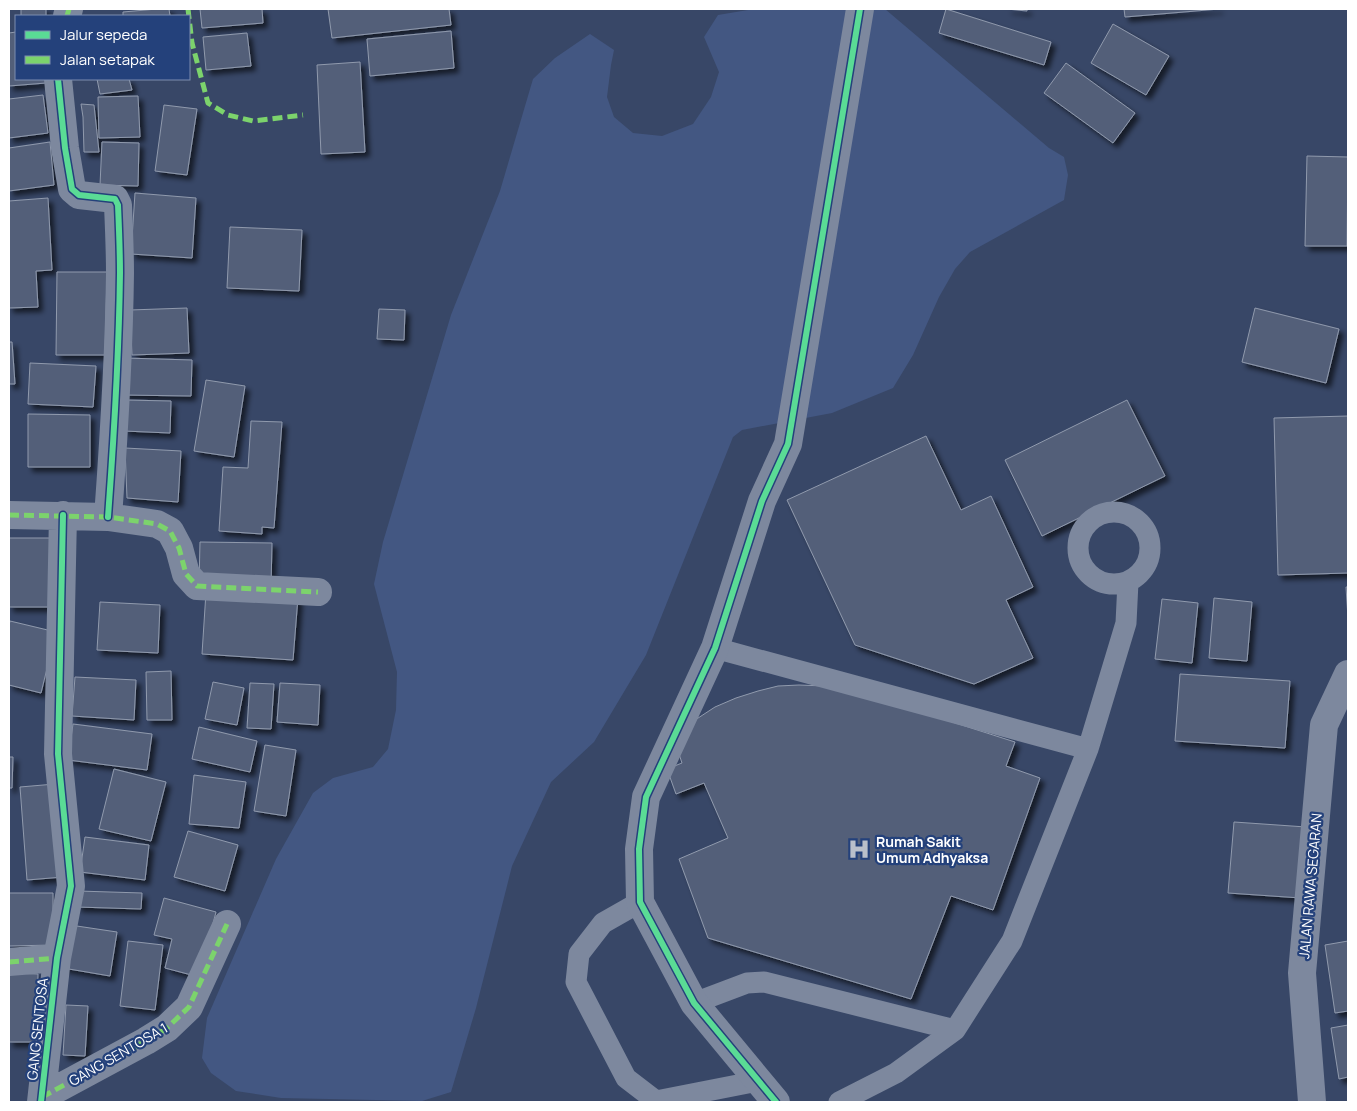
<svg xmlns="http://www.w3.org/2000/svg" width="1357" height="1111" font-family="Manrope,sans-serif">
	<defs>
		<filter id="shadow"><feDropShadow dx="4.5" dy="4.5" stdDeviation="2.5" flood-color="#0009"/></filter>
	</defs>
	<rect width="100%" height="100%" fill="#384767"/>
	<path fill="#435782" d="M 754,9 L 885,9 L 1049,148 L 1064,157 L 1068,175 L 1064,200 L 970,252 L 955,269 L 939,297 L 913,355 L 893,388 L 832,413 L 742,430 L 733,437 L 646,655 L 594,742 L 551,782 L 512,866 L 476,1008 L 451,1092 L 422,1101 L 281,1098 L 236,1091 L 211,1073 L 202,1058 L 207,1018 L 276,859 L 313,793 L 333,778 L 373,767 L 388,749 L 396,710 L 397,672 L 374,584 L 383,542 L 451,315 L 500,191 L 533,79 L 555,58 L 590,34 L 614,50 L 611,65 L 607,97 L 614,117 L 633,133 L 662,136 L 693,124 L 711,97 L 719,72 L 704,37 L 718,15 Z"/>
	<path fill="#535f79" stroke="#909aad" filter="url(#shadow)" d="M 21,9 L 46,9 L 46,16 L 21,16 Z
		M 157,9 L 169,9 L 170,16 L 123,16 L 123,12 Z
		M 200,9 L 262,9 L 263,23 L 202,28 Z
		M 328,9 L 449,9 L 451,25 L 332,38 Z
		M 946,9 L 1051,42 L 1044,65 L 939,33 Z
		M 1007,9 L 1027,9 L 1027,11 Z
		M 1124,9 L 1219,9 L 1125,17 Z
		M 1113,24 L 1169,56 L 1146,95 L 1091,63 Z
		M 451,31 L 454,68 L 370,76 L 367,39 Z
		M 16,32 L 16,79 L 45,79 L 46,83 L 9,86 L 9,33 Z
		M 247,33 L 251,66 L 206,70 L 203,37 Z
		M 360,62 L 365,152 L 321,154 L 317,65 Z
		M 1066,63 L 1135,113 L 1113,143 L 1044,93 Z
		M 97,79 L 129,79 L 132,90 L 100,94 Z
		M 43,95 L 48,133 L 9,138 L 9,99 Z
		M 138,96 L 140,137 L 99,138 L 98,97 Z
		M 81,104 L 94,105 L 99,152 L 84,152 L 83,117 Z
		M 164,105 L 197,109 L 187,175 L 155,171 Z
		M 50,142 L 54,185 L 9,191 L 9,148 Z
		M 102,142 L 139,143 L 138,186 L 100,185 Z
		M 1307,156 L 1348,157 L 1347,246 L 1305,246 Z
		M 135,193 L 196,198 L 192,258 L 131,254 Z
		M 48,198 L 52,270 L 36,271 L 38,307 L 9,308 L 9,201 Z
		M 230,227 L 302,230 L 299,291 L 227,288 Z
		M 57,272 L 107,272 L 105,355 L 56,355 Z
		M 187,308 L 189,353 L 132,355 L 130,310 Z
		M 1255,308 L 1339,329 L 1326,383 L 1242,362 Z
		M 379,309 L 405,310 L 404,340 L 377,339 Z
		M 9,342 L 12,342 L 15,384 L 9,384 Z
		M 124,358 L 192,360 L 191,396 L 123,395 Z
		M 30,363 L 96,366 L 93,407 L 28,404 Z
		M 206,380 L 245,386 L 234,457 L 194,451 Z
		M 125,400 L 171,401 L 170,433 L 124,431 Z
		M 1127,400 L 1165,476 L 1042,536 L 1005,460 Z
		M 28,414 L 90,415 L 90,467 L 28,467 Z
		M 1348,416 L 1348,573 L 1278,575 L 1274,418 Z
		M 251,421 L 282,422 L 274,528 L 262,527 L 262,534 L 219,531 L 223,467 L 248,468 Z
		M 926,436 L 961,510 L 991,496 L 1033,587 L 1006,600 L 1033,658 L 974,684 L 855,645 L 787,500 Z
		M 125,448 L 181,451 L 178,502 L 127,498 Z
		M 9,538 L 58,538 L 59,607 L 9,607 Z
		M 200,542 L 272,543 L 271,586 L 199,585 Z
		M 1346,587 L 1348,587 L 1348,618 Z
		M 206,592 L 298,597 L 293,660 L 202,654 Z
		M 1214,598 L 1252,602 L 1247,661 L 1209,658 Z
		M 1162,599 L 1198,603 L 1192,663 L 1155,659 Z
		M 100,602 L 160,605 L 158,653 L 97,650 Z
		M 10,621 L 56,632 L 41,693 L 9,685 L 9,626 Z
		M 171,671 L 172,720 L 147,720 L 146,672 Z
		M 1180,674 L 1290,681 L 1285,748 L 1175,741 Z
		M 75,677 L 136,680 L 134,720 L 72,716 Z
		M 213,682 L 244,688 L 237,725 L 205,719 Z
		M 250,683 L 274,684 L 271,729 L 247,728 Z
		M 280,683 L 320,685 L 318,725 L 277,722 Z
		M 799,685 L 825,686 L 852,690 L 1015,742 L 1006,766 L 1040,778 L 993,910 L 951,896 L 911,999 L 708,938 L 679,859 L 728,838 L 704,783 L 676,794 L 667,769 L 682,763 L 675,742 L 692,722 L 715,707 L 736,698 L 758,691 L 778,686 Z
		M 73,724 L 152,734 L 147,770 L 68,760 Z
		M 199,727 L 257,741 L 250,772 L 192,759 Z
		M 265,745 L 296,750 L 286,816 L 254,811 Z
		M 9,757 L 13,757 L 12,788 L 9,788 Z
		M 114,769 L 166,782 L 151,841 L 99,829 Z
		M 194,775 L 246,782 L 239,828 L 189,824 Z
		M 55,784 L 63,877 L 27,880 L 20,787 Z
		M 1234,822 L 1306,827 L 1301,898 L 1228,893 Z
		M 188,831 L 238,845 L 225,891 L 174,877 Z
		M 85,837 L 149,845 L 145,880 L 80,872 Z
		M 78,891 L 142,893 L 141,909 L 77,907 Z
		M 9,893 L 53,893 L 53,945 L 9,946 Z
		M 164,898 L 216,912 L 199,977 L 165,968 L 172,939 L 154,935 Z
		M 70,925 L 117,932 L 110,976 L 63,968 Z
		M 128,941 L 163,945 L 155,1010 L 120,1006 Z
		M 1348,941 L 1348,1011 L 1335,1013 L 1325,945 Z
		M 9,973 L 38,974 L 36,1042 L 9,1042 Z
		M 66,1005 L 88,1006 L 85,1056 L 63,1055 Z
		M 1348,1025 L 1348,1077 L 1339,1079 L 1331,1028 Z"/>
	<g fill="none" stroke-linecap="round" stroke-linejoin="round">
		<path stroke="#7d889e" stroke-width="21" d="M1078 548a36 36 0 1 1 72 0a36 36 0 1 1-72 0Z
			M 715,648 L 1088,749
			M 640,902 L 603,923 L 579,954 L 576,982 L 626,1078 L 656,1101 L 758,1081
			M 694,1003 L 747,983 L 764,982 L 955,1030
			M 839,1102 L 896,1073 L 955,1030 L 1012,941 L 1088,749 L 1126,623 L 1128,582"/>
		<path stroke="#7d889e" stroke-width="28" d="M 67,16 L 69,9
			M 58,79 L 65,148 L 72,189 L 79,195 L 115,199 L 118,205 C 119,228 120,251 120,273 C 119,355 114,436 108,517
			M 9,515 L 108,517 L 157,524 L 170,531 L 179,548 L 186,574 L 197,586 L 318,592
			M 9,962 L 57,958
			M 42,1097 L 146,1041 L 167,1028 L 189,1007 L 227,924
			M 41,1102 L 57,958 L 71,886 L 58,754 L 63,515
			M 776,1102 L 694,1003 L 640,902 L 639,849 L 646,797 L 715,648 L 762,501 L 788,444 L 860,9
			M 1312,1102 L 1302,973 L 1324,725 L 1348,674"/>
		<path stroke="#7cd36c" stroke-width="5" stroke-dasharray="10 5" stroke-linecap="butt" d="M 188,9 L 192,43 L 208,103 L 228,115 L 253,121 L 303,115
			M 67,16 L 69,9
			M 9,515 L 108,517 L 157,524 L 170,531 L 179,548 L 186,574 L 197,586 L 318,592
			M 9,962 L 57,958
			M 42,1097 L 146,1041 L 167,1028 L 189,1007 L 227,924"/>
		<g stroke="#24417b" stroke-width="9">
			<path id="cycleway" d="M 58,79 L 65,148 L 72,189 L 79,195 L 115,199 L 118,205 C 119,228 120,251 120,273 C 119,355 114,436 108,517
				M 41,1102 L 57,958 L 71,886 L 58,754 L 63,515
				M 776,1102 L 694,1003 L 640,902 L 639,849 L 646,797 L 715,648 L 762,501 L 788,444 L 860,9"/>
		</g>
		<use href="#cycleway" stroke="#5adb95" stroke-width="6"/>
	</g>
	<defs>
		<g id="hospital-bare" transform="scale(1.725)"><path d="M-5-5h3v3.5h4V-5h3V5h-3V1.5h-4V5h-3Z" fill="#b9bfca" stroke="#24417b" stroke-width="2.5" paint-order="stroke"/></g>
	</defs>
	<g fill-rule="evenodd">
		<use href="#hospital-bare" x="859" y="849"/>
	</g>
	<g text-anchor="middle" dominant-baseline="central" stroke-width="4.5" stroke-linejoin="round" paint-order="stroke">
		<g font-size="14" font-weight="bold" fill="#fff" stroke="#24417b" text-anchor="start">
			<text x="876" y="841">Rumah Sakit<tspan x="876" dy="16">Umum Adhyaksa</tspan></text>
		</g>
		<g font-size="14" fill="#fff" stroke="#24417b">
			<text transform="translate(1310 886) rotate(-85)">JALAN RAWA SEGARAN</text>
			<text transform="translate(37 1029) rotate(-84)">GANG SENTOSA</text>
			<text transform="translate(118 1054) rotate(-30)">GANG SENTOSA 1</text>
		</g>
	</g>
	<rect width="1357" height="1111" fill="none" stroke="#ffffff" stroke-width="20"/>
	<rect x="15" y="15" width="175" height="65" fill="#24417b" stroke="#7c8db0"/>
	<rect x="25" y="31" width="25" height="8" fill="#5adb95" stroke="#7c8db0"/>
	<text x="60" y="40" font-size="15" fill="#ffffff">Jalur sepeda</text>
	<rect x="25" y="56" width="25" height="8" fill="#7cd36c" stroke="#7c8db0"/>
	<text x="60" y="65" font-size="15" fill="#ffffff">Jalan setapak</text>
</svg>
